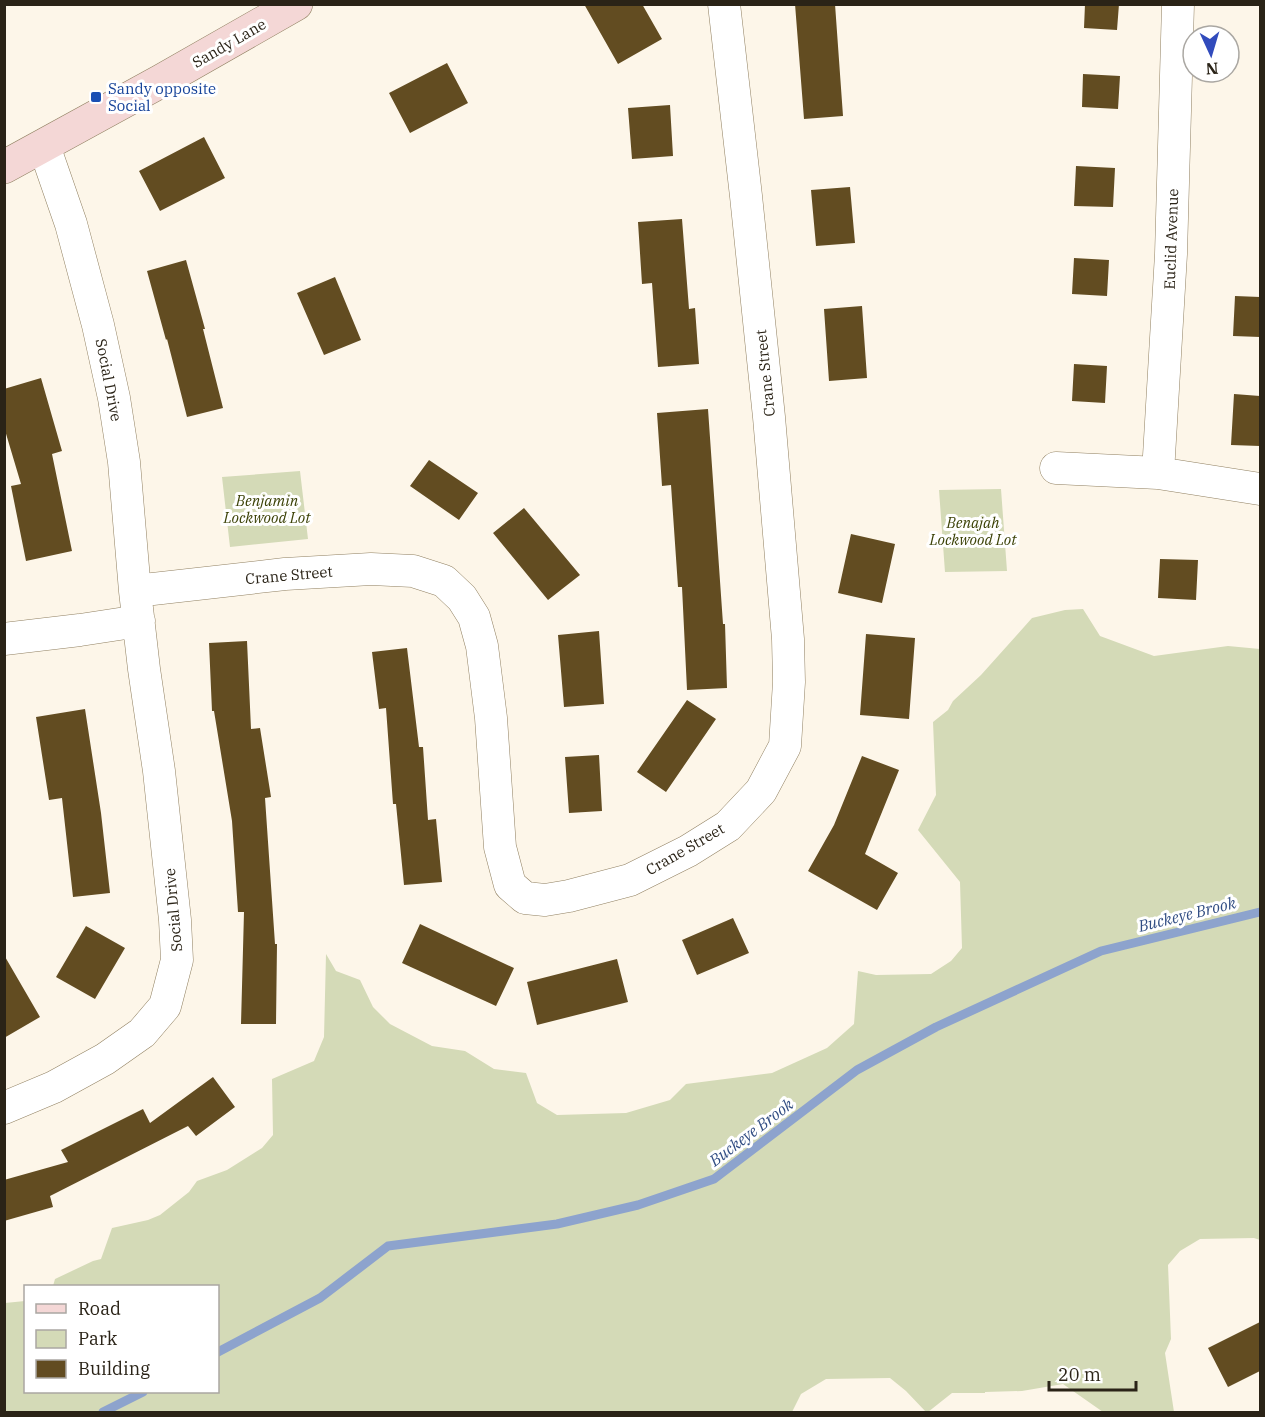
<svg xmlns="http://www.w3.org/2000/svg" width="1265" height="1417" font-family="'IBM Plex Serif',serif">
	<rect width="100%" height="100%" fill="#fdf6e9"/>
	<path fill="#d4dab7" d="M 300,471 L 308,539 L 230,547 L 222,477 Z
		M 1001,489 L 1007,571 L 945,572 L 939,490 Z
		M 1083,609 L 1100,636 L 1154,656 L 1228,646 L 1260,649 L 1260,1240 L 1254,1238 L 1200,1239 L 1180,1251 L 1168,1265 L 1171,1339 L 1165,1353 L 1174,1412 L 1103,1412 L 1063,1384 L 1022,1391 L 985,1392 L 985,1393 L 952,1393 L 928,1412 L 926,1412 L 906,1391 L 890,1378 L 826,1379 L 801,1394 L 792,1412 L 5,1412 L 5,1303 L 25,1301 L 26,1392 L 218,1392 L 218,1286 L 53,1286 L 55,1279 L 93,1261 L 101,1259 L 112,1228 L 148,1220 L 160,1215 L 189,1192 L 197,1181 L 227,1170 L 262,1148 L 273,1135 L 272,1079 L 314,1061 L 324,1037 L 326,954 L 336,971 L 360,980 L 373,1007 L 390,1024 L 432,1046 L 465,1051 L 494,1069 L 526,1073 L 537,1103 L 557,1115 L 626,1113 L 670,1100 L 686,1084 L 772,1073 L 827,1048 L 854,1024 L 858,971 L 876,975 L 931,974 L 951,961 L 962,948 L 960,882 L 918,830 L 936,795 L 933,722 L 948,710 L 953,701 L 981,675 L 1032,618 L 1065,610 Z"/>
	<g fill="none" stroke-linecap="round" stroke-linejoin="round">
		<path stroke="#8da3cd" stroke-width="9" d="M 218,1352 L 320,1298 L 388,1246 L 557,1224 L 638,1205 L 714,1179 L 857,1070 L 936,1027 L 1101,951 L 1260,912
			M 103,1412 L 143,1392"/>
	</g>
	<path fill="#624c21" d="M 584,4 L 642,4 L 662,39 L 618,64 Z
		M 795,4 L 835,4 L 843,116 L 804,119 Z
		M 1085,4 L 1119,4 L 1117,30 L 1084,28 Z
		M 447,63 L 468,103 L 410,133 L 389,93 Z
		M 1083,74 L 1120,76 L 1118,109 L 1082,107 Z
		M 670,105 L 673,156 L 632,159 L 628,108 Z
		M 204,137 L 225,178 L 160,211 L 139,171 Z
		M 1076,166 L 1115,168 L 1113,207 L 1074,206 Z
		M 850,187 L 855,243 L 816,246 L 811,190 Z
		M 682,219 L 689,309 L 695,308 L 699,364 L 658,367 L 652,283 L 642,284 L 638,222 Z
		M 1074,258 L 1109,260 L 1107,296 L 1072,294 Z
		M 186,260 L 205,329 L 203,329 L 223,408 L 187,417 L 167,339 L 166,340 L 147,271 Z
		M 335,277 L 361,340 L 324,355 L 297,293 Z
		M 1235,296 L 1260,297 L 1260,337 L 1233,336 Z
		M 862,306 L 867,378 L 829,381 L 824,309 Z
		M 1074,364 L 1107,366 L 1105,403 L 1072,401 Z
		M 41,378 L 62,451 L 52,454 L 72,551 L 26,561 L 11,486 L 21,484 L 4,427 L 4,389 Z
		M 1234,394 L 1260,396 L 1260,446 L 1231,445 Z
		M 708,409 L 723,624 L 725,624 L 727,688 L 687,690 L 682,587 L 678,587 L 671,485 L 662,486 L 657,413 Z
		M 429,460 L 478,493 L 459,520 L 410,486 Z
		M 524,508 L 580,575 L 548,600 L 493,533 Z
		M 851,534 L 895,544 L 882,603 L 838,593 Z
		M 1160,559 L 1198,560 L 1196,600 L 1158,598 Z
		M 599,631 L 604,704 L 564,707 L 558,635 Z
		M 866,634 L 915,638 L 909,719 L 860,715 Z
		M 247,641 L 251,729 L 260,728 L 271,797 L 265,798 L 275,944 L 277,944 L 276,1024 L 241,1024 L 244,912 L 238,912 L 232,821 L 214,711 L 212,711 L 209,643 Z
		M 407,648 L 419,747 L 423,747 L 428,820 L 436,819 L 442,882 L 404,885 L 396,804 L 393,804 L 386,708 L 379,709 L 372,652 Z
		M 687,700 L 716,719 L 666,792 L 637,772 Z
		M 85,709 L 101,813 L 110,893 L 73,897 L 62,798 L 49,800 L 36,717 Z
		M 599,755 L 602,811 L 569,813 L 565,757 Z
		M 862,756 L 899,770 L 865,854 L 898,873 L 877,910 L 808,871 L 834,825 Z
		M 733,918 L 749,953 L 697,975 L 682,940 Z
		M 420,924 L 514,968 L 496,1006 L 402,963 Z
		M 86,926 L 125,948 L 95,999 L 56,977 Z
		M 4,955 L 40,1017 L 4,1038 Z
		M 617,959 L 628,1002 L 537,1025 L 527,982 Z
		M 213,1077 L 235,1107 L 196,1136 L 188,1126 L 50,1196 L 53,1207 L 4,1221 L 4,1180 L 68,1162 L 61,1150 L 143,1109 L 150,1123 Z
		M 1260,1322 L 1260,1371 L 1228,1387 L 1208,1348 Z"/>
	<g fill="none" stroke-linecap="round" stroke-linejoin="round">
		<g stroke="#918162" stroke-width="33">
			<path id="minor" d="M 1056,468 L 1158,473 L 1260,489
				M 1158,473 L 1171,254 L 1178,4
				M 135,591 L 285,574 L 371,569 L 413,571 L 444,581 L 462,598 L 474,617 L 482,646 L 491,718 L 500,847 L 510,885 L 525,898 L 545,900 L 569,896 L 630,880 L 688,851 L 728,826 L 761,791 L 785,746 L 789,682 L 788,639 L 769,417 L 746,196 L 724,4
				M 4,639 L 80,630 L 139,621
				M 4,1108 L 54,1087 L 105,1059 L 142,1033 L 165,1006 L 177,960 L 175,920 L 159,771 L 144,669 L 135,591 L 124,462 L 114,398 L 98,325 L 71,224 L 44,146"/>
		</g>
		<g stroke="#918162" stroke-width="34">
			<path id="secondary" d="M 4,167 L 161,81 L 296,4"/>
		</g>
		<use href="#minor" stroke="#fff" stroke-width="32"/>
		<use href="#secondary" stroke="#f4d7d6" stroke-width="33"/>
	</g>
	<rect fill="#1a4fb4" stroke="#fff" stroke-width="2" x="90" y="91" width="12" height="12" rx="3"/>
	<g text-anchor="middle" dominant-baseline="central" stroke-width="6" stroke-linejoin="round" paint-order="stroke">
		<g font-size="15" fill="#2a2317" stroke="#fff">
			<text transform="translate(229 43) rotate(-30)">Sandy Lane</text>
			<text transform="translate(1171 239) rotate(-88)">Euclid Avenue</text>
			<text transform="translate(765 373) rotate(-96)">Crane Street</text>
			<text transform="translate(109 380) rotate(79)">Social Drive</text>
			<text transform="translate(289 575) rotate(-5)">Crane Street</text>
			<text transform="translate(685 849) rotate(-30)">Crane Street</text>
			<text transform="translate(173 910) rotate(-95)">Social Drive</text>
		</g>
		<g font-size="15" fill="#164399" stroke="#fff" text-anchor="start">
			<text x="108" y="88">Sandy opposite<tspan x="108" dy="17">Social</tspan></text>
		</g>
		<g font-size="15" font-style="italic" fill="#3b4106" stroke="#fff">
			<text x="267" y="500">Benjamin<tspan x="267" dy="17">Lockwood Lot</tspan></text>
			<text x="973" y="522">Benajah<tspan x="973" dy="17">Lockwood Lot</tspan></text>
		</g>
		<g font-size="16" font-style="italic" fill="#314d83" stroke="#fff">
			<text transform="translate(1187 914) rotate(-14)">Buckeye Brook</text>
			<text transform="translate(751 1132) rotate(-37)">Buckeye Brook</text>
		</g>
	</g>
	<rect width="1265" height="1417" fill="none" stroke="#2a2317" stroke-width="12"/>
	<rect x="24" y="1285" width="195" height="108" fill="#ffffff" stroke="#aaa7a2" stroke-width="1.5"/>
	<rect x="36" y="1304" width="30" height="9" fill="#f4d7d6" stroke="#aaa7a2" stroke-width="1.5"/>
	<text x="78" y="1315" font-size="18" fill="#2a2317">Road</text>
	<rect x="36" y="1330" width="30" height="18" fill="#d4dab7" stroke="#aaa7a2" stroke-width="1.5"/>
	<text x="78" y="1345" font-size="18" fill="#2a2317">Park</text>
	<rect x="36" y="1360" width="30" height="18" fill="#624c21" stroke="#aaa7a2" stroke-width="1.5"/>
	<text x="78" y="1375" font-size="18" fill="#2a2317">Building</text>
	<g transform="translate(1211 54) rotate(176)"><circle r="28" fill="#ffffff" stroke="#aaa7a2" stroke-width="1.5"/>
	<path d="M0-4.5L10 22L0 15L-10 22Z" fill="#314bbc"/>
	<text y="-9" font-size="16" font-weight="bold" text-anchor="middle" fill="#2a2317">N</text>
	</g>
	<path d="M1049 1381v9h87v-9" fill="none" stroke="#2a2317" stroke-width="3"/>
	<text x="1058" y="1381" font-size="18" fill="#2a2317" stroke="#ffffff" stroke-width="4.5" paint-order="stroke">20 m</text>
</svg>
